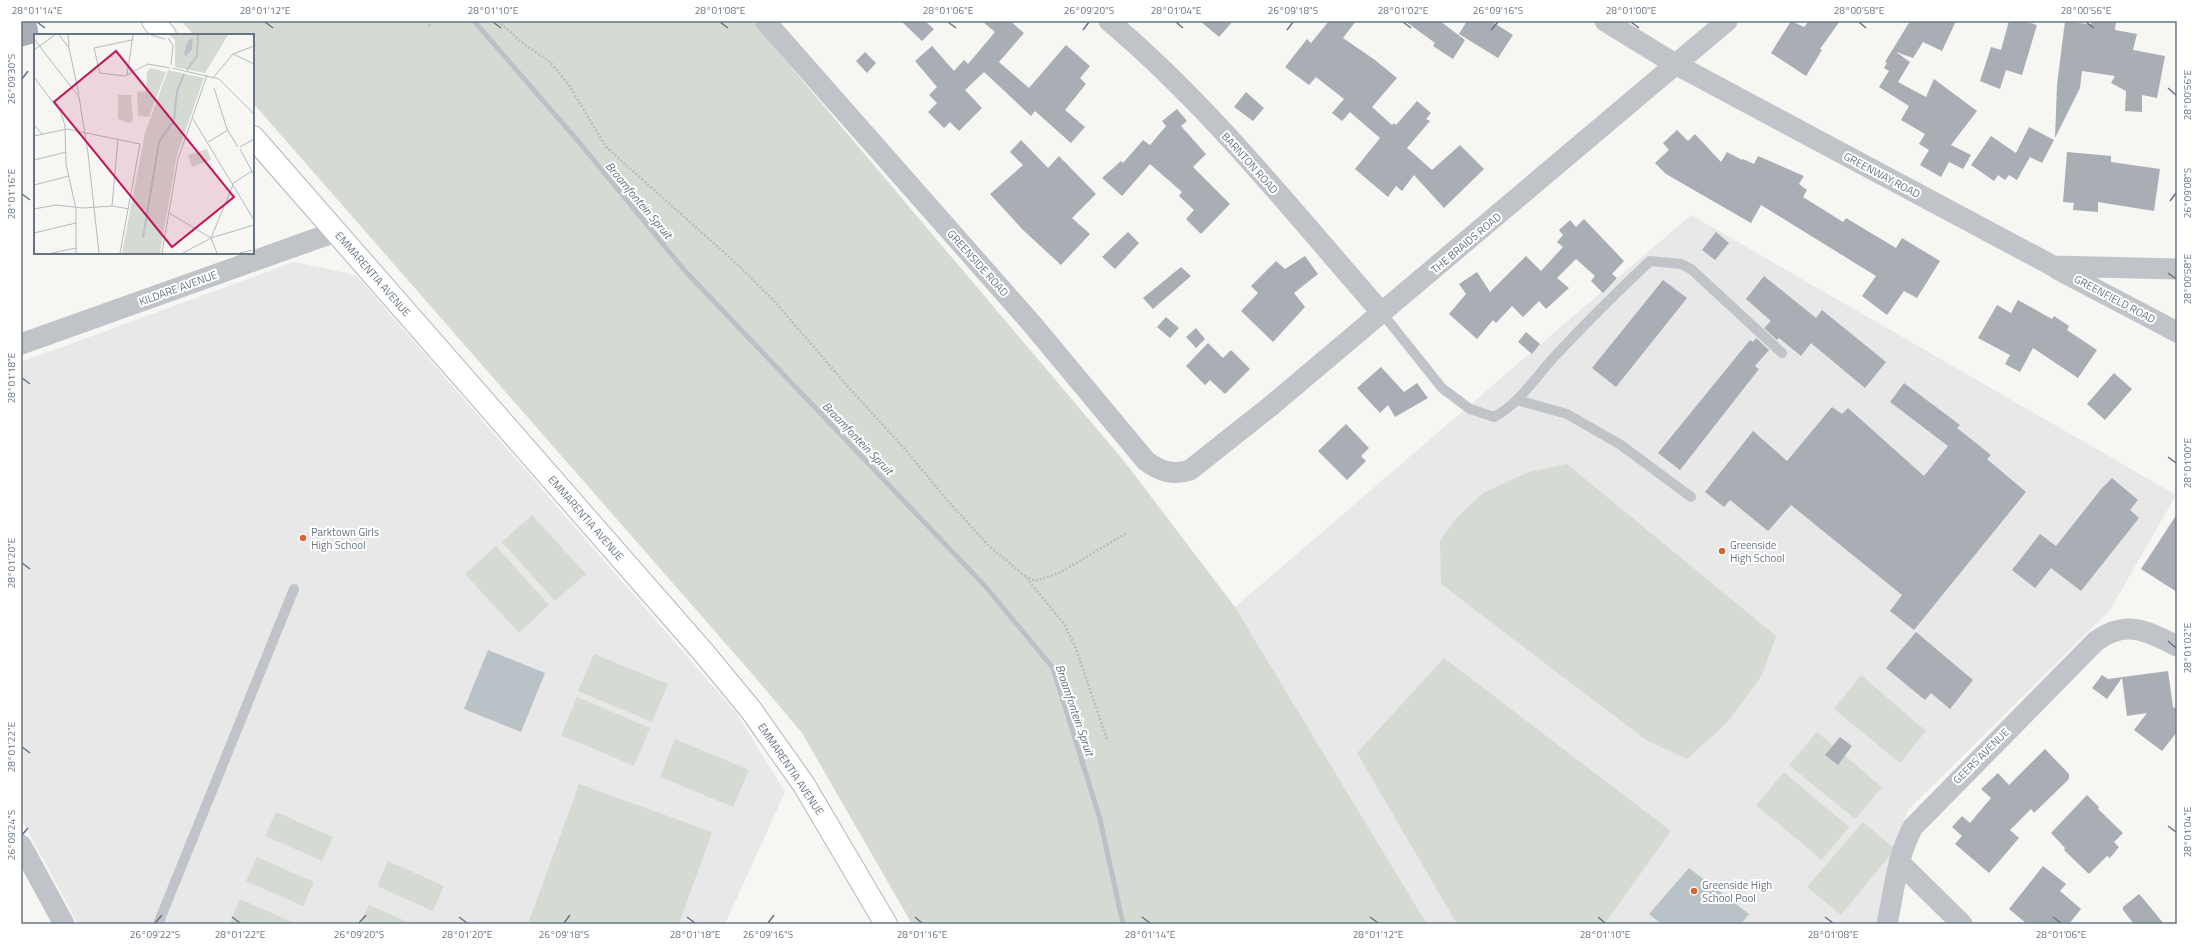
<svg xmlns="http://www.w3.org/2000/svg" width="2198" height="945" font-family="'Titillium Web',sans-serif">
	<rect width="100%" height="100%" fill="#f6f6f3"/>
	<path fill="#e7e8e7" d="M 1691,215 L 2176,495 L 2110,610 L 1907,811 L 1877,924 L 1427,924 L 1235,607 Z
		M 294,262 L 356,275 L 737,714 L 785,792 L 725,924 L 78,924 L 21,818 L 21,362 Z"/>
	<path fill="#d5dbd3" d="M 181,21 L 752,21 L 1124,461 L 1235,607 L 1427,924 L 912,924 L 802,733 L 754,676 L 253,103 L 253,35 L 194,35 Z
		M 1567,464 L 1776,636 L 1762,675 L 1728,722 L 1687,759 L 1646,740 L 1441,584 L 1440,541 L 1457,517 L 1483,493 L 1529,472 Z
		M 532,515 L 586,574 L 555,601 L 502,542 Z
		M 496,546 L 549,605 L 519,633 L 465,574 Z
		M 594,654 L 668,684 L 652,722 L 578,691 Z
		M 1444,658 L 1671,831 L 1606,922 L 1607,924 L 1457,924 L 1357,753 Z
		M 1861,675 L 1926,731 L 1900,763 L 1834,709 Z
		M 577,697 L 650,728 L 634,766 L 561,735 Z
		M 1817,732 L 1882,787 L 1855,819 L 1789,765 Z
		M 675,739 L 749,770 L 733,807 L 660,777 Z
		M 1784,772 L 1849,827 L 1822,860 L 1756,805 Z
		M 579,784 L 712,832 L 679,924 L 528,924 Z
		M 276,812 L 333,837 L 322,861 L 265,836 Z
		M 1863,822 L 1895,849 L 1841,915 L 1807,887 Z
		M 257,857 L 314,882 L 303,906 L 246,881 Z
		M 388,861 L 444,886 L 433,911 L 377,886 Z
		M 240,899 L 297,924 L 230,923 Z
		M 369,905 L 412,924 L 361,924 Z"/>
	<path fill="#b9c2c7" d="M 488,650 L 545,673 L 521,732 L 464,709 Z
		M 1689,868 L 1749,914 L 1741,924 L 1661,924 L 1649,914 Z"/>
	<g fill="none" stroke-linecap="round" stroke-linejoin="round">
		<path stroke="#b9c2c7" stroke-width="5" d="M 474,21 L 578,141 L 686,272 L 985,586 L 1053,668 L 1100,819 L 1123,924"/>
	</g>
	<path fill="#a8aeb4" d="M 21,21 L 36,21 L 39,35 L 35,35 L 35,43 L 21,47 Z
		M 901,21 L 925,21 L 934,29 L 922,41 Z
		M 982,21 L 1010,21 L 1024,33 L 999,62 L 1029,88 L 1066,45 L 1090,66 L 1080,78 L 1086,84 L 1065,110 L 1085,127 L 1071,143 L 1035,111 L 1031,116 L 984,72 L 965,90 L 982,108 L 959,131 L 950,122 L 944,128 L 928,112 L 937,103 L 929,95 L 937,87 L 915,61 L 932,46 L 954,71 L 964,60 L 968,64 L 995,32 Z
		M 1200,21 L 1233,21 L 1219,37 Z
		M 1329,21 L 1356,21 L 1343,38 L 1375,60 L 1397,78 L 1372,107 L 1392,125 L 1394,123 L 1396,125 L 1417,101 L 1431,113 L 1426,119 L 1430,121 L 1407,148 L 1432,170 L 1460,145 L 1484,169 L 1444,208 L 1414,175 L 1402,191 L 1396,186 L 1388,197 L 1355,169 L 1380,138 L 1350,112 L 1342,121 L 1332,113 L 1344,99 L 1316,77 L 1309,85 L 1285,67 L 1307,39 L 1311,43 Z
		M 1405,21 L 1440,21 L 1465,40 L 1453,59 L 1433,46 L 1435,43 Z
		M 1467,21 L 1491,21 L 1513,35 L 1498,58 L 1459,34 Z
		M 1791,21 L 1804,27 L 1809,21 L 1840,21 L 1820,49 L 1822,50 L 1806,76 L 1771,53 Z
		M 1910,21 L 1956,21 L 1942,51 L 1923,42 L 1913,58 L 1896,52 L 1910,62 L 1898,82 L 1926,97 L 1934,79 L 1977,111 L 1951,145 L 1971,155 L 1963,169 L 1949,162 L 1941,177 L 1920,165 L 1929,150 L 1919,144 L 1925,134 L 1901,120 L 1909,106 L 1879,87 L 1889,71 L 1884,68 L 1887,63 L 1885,62 Z
		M 2009,21 L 2024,21 L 2037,25 L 2022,75 L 2006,70 L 2000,89 L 1980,81 L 1991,47 L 2001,50 Z
		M 2065,21 L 2087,24 L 2091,24 L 2091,21 L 2116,21 L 2115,30 L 2137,34 L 2133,50 L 2165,56 L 2157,98 L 2142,95 L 2142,112 L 2125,111 L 2126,91 L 2111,83 L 2115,76 L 2082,71 L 2080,88 L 2055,138 L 2057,85 Z
		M 865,52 L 876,63 L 867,73 L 856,61 Z
		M 1246,92 L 1264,108 L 1253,121 L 1234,107 Z
		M 1177,109 L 1187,121 L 1181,126 L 1206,154 L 1193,167 L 1230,204 L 1201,234 L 1186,219 L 1194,210 L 1179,196 L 1182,192 L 1150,164 L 1122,196 L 1102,178 L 1121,161 L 1123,163 L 1143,140 L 1150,145 L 1166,126 L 1162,121 Z
		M 2029,127 L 2054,140 L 2042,163 L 2030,157 L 2017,180 L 2009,175 L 2005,180 L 1998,175 L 1994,181 L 1971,165 L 1991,136 L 2016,153 Z
		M 1677,130 L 1688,141 L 1695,134 L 1721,162 L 1727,152 L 1742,160 L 1743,159 L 1754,164 L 1758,156 L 1804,176 L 1799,184 L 1807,190 L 1803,197 L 1843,222 L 1846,218 L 1896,248 L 1902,238 L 1940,261 L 1917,298 L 1904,291 L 1887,315 L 1862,296 L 1876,276 L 1761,205 L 1751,223 L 1666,174 L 1655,163 L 1669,150 L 1663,143 Z
		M 1021,140 L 1048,168 L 1059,156 L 1096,194 L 1072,218 L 1090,234 L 1061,265 L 1023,230 L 990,194 L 1023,165 L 1010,152 Z
		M 2067,152 L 2111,156 L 2111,162 L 2160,169 L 2154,211 L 2098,202 L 2098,212 L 2073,210 L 2074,203 L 2063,202 Z
		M 1584,219 L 1624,261 L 1612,274 L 1617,278 L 1603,293 L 1591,281 L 1595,276 L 1576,259 L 1557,278 L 1569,288 L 1546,309 L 1539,301 L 1523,317 L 1512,306 L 1496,323 L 1493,320 L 1477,339 L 1449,314 L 1466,294 L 1459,284 L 1477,272 L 1490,292 L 1526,256 L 1541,271 L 1563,247 L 1557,242 L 1563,235 L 1559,230 L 1570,220 L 1576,227 Z
		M 1128,232 L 1139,243 L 1115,269 L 1102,257 Z
		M 1716,232 L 1729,243 L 1715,260 L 1702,250 Z
		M 1305,256 L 1318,274 L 1294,293 L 1305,307 L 1273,342 L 1241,311 L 1258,293 L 1251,286 L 1276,261 L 1285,269 Z
		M 1181,267 L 1191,276 L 1153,309 L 1143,298 Z
		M 1764,276 L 1816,318 L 1822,310 L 1886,362 L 1865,388 L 1811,343 L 1801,356 L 1779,338 L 1777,340 L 1764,328 L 1771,321 L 1746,299 Z
		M 1663,280 L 1687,298 L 1616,387 L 1592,368 Z
		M 2018,300 L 2052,319 L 2054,316 L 2069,326 L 2067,330 L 2097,350 L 2078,378 L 2033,348 L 2020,372 L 2005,364 L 2010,355 L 1978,338 L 1997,305 L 2011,313 Z
		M 1166,317 L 1179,328 L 1170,338 L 1157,327 Z
		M 1196,328 L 1205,339 L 1196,348 L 1186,337 Z
		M 1526,332 L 1540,344 L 1532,354 L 1518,342 Z
		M 1756,338 L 1769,350 L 1755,366 L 1759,369 L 1680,470 L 1658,453 L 1750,340 L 1753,342 Z
		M 1208,343 L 1223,358 L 1231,350 L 1250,369 L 1225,394 L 1210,380 L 1205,385 L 1186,366 Z
		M 1381,367 L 1404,392 L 1417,383 L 1428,398 L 1395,417 L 1388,405 L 1380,413 L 1357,388 Z
		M 2114,373 L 2132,389 L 2105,420 L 2087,404 Z
		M 1904,383 L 1960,425 L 1957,428 L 1991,455 L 1987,459 L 2026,492 L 1914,630 L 1890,611 L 1902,595 L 1791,505 L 1768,531 L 1730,500 L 1724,507 L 1705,492 L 1753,431 L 1787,461 L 1832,407 L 1842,414 L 1848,408 L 1924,476 L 1948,446 L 1890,402 Z
		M 1346,424 L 1369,448 L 1361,456 L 1366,461 L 1347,480 L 1318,451 Z
		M 2112,478 L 2138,500 L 2130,510 L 2139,518 L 2081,591 L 2051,568 L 2035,588 L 2012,570 L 2040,534 L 2056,546 L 2102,488 Z
		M 2177,514 L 2177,592 L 2141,569 Z
		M 1916,632 L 1973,680 L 1950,709 L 1931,693 L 1925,700 L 1886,668 Z
		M 2168,671 L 2173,707 L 2177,709 L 2177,732 L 2162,751 L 2134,730 L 2147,713 L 2127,716 L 2122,678 L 2107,699 L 2092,688 L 2102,675 L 2108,679 Z
		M 1840,737 L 1852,746 L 1838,765 L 1825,755 Z
		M 2045,749 L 2069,774 L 2069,779 L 2034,813 L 2031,809 L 2010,830 L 2019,838 L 1989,873 L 1955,844 L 1962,836 L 1952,827 L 1962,816 L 1970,823 L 1991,798 L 1981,789 L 1998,773 L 2009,785 Z
		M 2087,795 L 2099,807 L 2098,809 L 2123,833 L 2114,842 L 2119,847 L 2110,858 L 2107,856 L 2089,874 L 2064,850 L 2065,848 L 2051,833 Z
		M 2043,866 L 2066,884 L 2060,891 L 2081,909 L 2069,924 L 2027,924 L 2009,909 Z
		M 2139,894 L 2146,902 L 2164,924 L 2134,924 L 2123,910 L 2123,907 Z"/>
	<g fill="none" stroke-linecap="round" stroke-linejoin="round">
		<g stroke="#b3b7bb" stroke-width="24">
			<path id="secondary" d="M 153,21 L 165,35
				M 253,137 L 704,653 L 751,710 L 804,785 L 886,924"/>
		</g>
		<path stroke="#babcbf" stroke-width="2.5" stroke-dasharray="2 2" stroke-linecap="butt" d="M 427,21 L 430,26
			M 498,21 L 524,44 L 550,62 L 569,85 L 606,147 L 739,266 L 776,303 L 849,388 L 905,449 L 946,499 L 988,545 L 1025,576 L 1064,624 L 1075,646 L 1107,739
			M 1025,576 L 1035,581 L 1059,573 L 1127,533"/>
		<path stroke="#c0c3c7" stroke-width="10" d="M 1382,313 L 1442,388 L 1470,409 L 1494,417 C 1519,404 1535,378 1554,357 C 1585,324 1617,292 1650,261 L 1681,264 L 1691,269 L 1782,353
			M 1517,400 L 1567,414 L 1621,445 L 1691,497
			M 158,924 L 294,589"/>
		<path stroke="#c0c3c7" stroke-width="21" d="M 765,21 L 1032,324 L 1146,461 C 1160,471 1172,476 1190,470 L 1272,405 L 1727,21
			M 1109,21 C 1211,107 1294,213 1382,313
			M 1605,21 L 1675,64 L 2053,266 L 2177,269
			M 2057,269 L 2177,332
			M 21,344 L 335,232
			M 21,845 L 64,924
			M 1899,862 L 1962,924
			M 1887,924 C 1894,891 1897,856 1913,827 L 2096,641 C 2126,619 2147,631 2177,646"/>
		<use href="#secondary" stroke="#fff" stroke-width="22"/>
	</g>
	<path fill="none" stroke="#687482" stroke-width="1.5" d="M 37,22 L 45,28M 265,22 L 273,28M 493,22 L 501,28M 720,22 L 728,28M 948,22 L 956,28M 1176,22 L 1183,28M 1403,22 L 1411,28M 1631,22 L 1639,28M 1859,22 L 1866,28M 2086,22 L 2094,28M 1083,30 L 1089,22M 1287,30 L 1293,22M 1491,30 L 1498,22M 22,79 L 28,71M 2168,88 L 2176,95M 22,194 L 30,200M 2170,201 L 2176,193M 2168,273 L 2176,279M 22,378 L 30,384M 2168,457 L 2176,463M 22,563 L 30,569M 2168,641 L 2176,648M 22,747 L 30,753M 2168,826 L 2176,832M 22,835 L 28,828M 232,917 L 240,923M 459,917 L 467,923M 687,917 L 695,923M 915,917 L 922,923M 1142,917 L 1150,923M 1370,917 L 1378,923M 1598,917 L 1605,923M 1825,917 L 1833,923M 2053,917 L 2061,923M 155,923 L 162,915M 359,923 L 366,915M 564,923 L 570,915M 768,923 L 774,915"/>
	<g fill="#d56535" stroke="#fff" stroke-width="1.5">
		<circle cx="303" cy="538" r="4"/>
		<circle cx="1722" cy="551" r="4"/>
		<circle cx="1694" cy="891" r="4"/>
	</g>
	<g text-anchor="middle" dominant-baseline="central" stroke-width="4" stroke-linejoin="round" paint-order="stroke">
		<g font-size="11" fill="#687482" stroke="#fff">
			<text transform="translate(1250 163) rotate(48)">BARNTON ROAD</text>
			<text transform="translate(1882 175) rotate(28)">GREENWAY ROAD</text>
			<text transform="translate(1466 243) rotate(-40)">THE BRAIDS ROAD</text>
			<text transform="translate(978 263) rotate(48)">GREENSIDE ROAD</text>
			<text transform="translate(373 274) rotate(49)">EMMARENTIA AVENUE</text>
			<text transform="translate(178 288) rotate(-20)">KILDARE AVENUE</text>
			<text transform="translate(2115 299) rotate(28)">GREENFIELD ROAD</text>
			<text transform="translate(586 518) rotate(49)">EMMARENTIA AVENUE</text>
			<text transform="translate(1981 756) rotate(-45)">GEERS AVENUE</text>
			<text transform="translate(791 769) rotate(56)">EMMARENTIA AVENUE</text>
		</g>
		<g font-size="11" fill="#687482" stroke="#fff" text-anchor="start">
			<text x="311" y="532">Parktown Girls<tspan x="311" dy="13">High School</tspan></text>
			<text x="1730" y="545">Greenside<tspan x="1730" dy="13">High School</tspan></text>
			<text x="1702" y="885">Greenside High<tspan x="1702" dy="13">School Pool</tspan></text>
		</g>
		<g font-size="12" font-style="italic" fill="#63757e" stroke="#fff">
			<text transform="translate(639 200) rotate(50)">Braamfontein Spruit</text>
			<text transform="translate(858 438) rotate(46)">Braamfontein Spruit</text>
			<text transform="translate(1075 710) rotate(71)">Braamfontein Spruit</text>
		</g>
	</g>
	<g transform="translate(34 34)">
		<rect width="220" height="220" fill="#f6f6f3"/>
		<path d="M 135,1 L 194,1 L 171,39 L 141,33 L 141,6 ZM 116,34 L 132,38 L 115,83 L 104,82 L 103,58 L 112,57 L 113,38 ZM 134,36 L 170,44 L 143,121 L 126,219 L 88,219 L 111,99 ZM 84,61 L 97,61 L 99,86 L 96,89 L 84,85 ZM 173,115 L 177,126 L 158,133 L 154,121 Z" fill="#d5dbd3"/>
		<path d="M 159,4 L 158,15 L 152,23 L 150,19 L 154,7 Z" fill="#b9c2c7"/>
		<path fill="none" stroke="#b9c2c7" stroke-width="2" d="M 153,36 L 163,22 L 164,1M 109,204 L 125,108 L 140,86 L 143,57 L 150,40"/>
		<path fill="none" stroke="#b4babf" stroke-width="1" d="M 25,1 L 35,14 L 45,61M 34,1 L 35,13M 117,1 L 131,5M 134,4 L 139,11 L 137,31M 0,5 L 45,63 L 54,119 L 65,219M 98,6 L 60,14 L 66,39 L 91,42 L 114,30 L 136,34M 0,16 L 21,1M 199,20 L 220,30M 138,34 L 185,45 L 220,80M 93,41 L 99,1M 0,43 L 27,79 L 31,92 L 32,130 L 42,175 L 42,219M 179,44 L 199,20 L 220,12M 180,54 L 193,95 L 204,113M 159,85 L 220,186M 0,91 L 8,100M 0,102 L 33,95 L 106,110 L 86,219M 174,108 L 194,96M 206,113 L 220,105M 206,115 L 220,141M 0,126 L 32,118M 198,150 L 218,137M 0,151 L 35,142M 78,172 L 84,105M 0,175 L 22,171 L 49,174 L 78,172 L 95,175M 135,179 L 177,204 L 183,219M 0,199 L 42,189M 177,204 L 199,151M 18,219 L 42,214M 128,219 L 144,125 L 173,41M 149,219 L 177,204 L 220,191M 206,219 L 220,216"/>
		<path fill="#c2185b" fill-opacity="0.15" stroke="#c2185b" stroke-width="2" d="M 82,17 L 200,163 L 138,213 L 20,68 Z"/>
		<rect width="220" height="220" fill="none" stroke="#687482" stroke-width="2"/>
	</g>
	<rect width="2198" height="945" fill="none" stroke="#ffffff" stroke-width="44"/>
	<rect x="22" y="22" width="2154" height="901" fill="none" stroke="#687482" stroke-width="1.5"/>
	<g font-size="10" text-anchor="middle" fill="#687482">
		<text x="37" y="14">28°01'14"E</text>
		<text x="265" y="14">28°01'12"E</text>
		<text x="493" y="14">28°01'10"E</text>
		<text x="720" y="14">28°01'08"E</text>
		<text x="948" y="14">28°01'06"E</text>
		<text x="1089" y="14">26°09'20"S</text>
		<text x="1176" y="14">28°01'04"E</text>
		<text x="1293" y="14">26°09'18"S</text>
		<text x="1403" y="14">28°01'02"E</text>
		<text x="1498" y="14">26°09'16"S</text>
		<text x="1631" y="14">28°01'00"E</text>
		<text x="1859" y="14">28°00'58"E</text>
		<text x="2086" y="14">28°00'56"E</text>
		<text transform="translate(11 79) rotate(-90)" y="4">26°09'30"S</text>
		<text transform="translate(2187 95) rotate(-90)" y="4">28°00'56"E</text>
		<text transform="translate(2187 193) rotate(-90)" y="4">26°09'08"S</text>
		<text transform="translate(11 194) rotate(-90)" y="4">28°01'16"E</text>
		<text transform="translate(2187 279) rotate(-90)" y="4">28°00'58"E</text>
		<text transform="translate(11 378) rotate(-90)" y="4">28°01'18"E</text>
		<text transform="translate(2187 463) rotate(-90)" y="4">28°01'00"E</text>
		<text transform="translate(11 563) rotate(-90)" y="4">28°01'20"E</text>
		<text transform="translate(2187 648) rotate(-90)" y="4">28°01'02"E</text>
		<text transform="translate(11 747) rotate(-90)" y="4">28°01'22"E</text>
		<text transform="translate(2187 832) rotate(-90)" y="4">28°01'04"E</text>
		<text transform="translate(11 835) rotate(-90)" y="4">26°09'24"S</text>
		<text x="155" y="938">26°09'22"S</text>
		<text x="240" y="938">28°01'22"E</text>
		<text x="359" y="938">26°09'20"S</text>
		<text x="467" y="938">28°01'20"E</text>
		<text x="564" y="938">26°09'18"S</text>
		<text x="695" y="938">28°01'18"E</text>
		<text x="768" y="938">26°09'16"S</text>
		<text x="922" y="938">28°01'16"E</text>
		<text x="1150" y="938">28°01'14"E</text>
		<text x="1378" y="938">28°01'12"E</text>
		<text x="1605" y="938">28°01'10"E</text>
		<text x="1833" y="938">28°01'08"E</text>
		<text x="2061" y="938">28°01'06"E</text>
	</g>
</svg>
